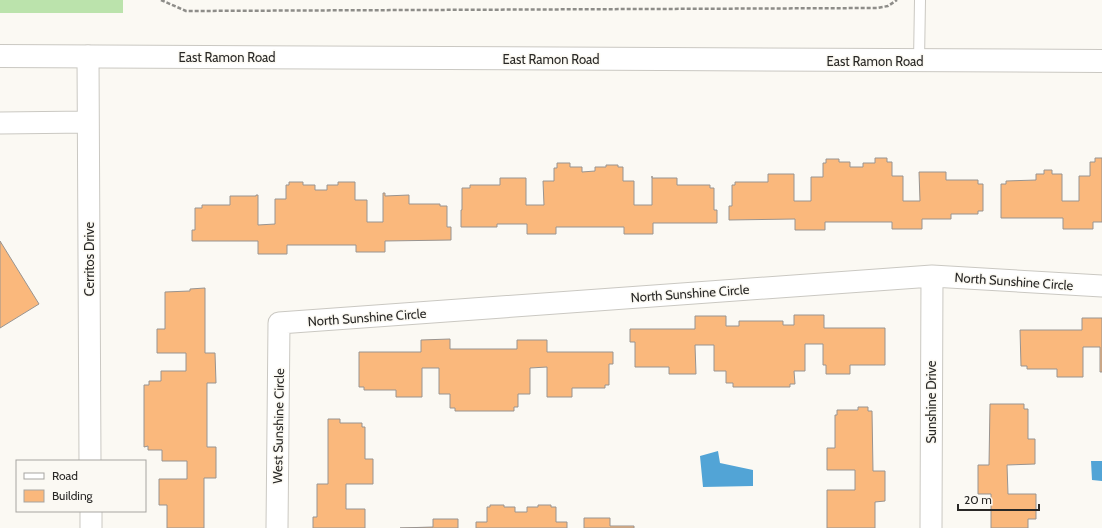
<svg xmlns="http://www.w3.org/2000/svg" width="1102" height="528" font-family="Cabin,sans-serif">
	<rect width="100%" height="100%" fill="#fbf9f3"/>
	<path fill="#bbe3ac" d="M 0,0 L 123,0 L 123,13 L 0,13 Z"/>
	<path fill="#52a4d6" d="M 718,451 L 720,463 L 753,470 L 753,486 L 703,487 L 700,456 Z
		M 1091,461 L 1102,461 L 1102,481 L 1092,480 Z"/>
	<path fill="#fab87c" stroke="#999490" d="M 875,158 L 887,158 L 887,162 L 892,162 L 892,176 L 903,176 L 903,201 L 920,201 L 919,172 L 946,172 L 946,180 L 978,180 L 978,184 L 983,184 L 983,211 L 978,211 L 978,214 L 951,214 L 951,219 L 922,219 L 922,229 L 892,229 L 892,222 L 825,222 L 825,230 L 795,230 L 795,219 L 729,220 L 729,206 L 732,206 L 732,185 L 735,185 L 735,182 L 768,182 L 768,174 L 794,174 L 794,201 L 811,201 L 811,177 L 823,177 L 823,163 L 826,163 L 826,159 L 839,159 L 839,162 L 850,162 L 850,167 L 863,167 L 863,163 L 875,163 Z
		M 1095,158 L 1102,158 L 1102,222 L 1093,222 L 1093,229 L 1063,229 L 1063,218 L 1001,218 L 1001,184 L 1006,184 L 1006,181 L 1036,180 L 1036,174 L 1044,174 L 1044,170 L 1052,170 L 1052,174 L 1062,174 L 1062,201 L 1079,201 L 1079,176 L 1090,176 L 1090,162 L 1095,162 Z
		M 557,163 L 570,163 L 570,167 L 582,167 L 582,172 L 595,171 L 595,167 L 606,167 L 606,165 L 618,165 L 618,167 L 623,167 L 623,181 L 634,181 L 634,205 L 652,205 L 652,176 L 652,178 L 677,178 L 677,185 L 710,185 L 710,188 L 714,188 L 714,210 L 717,210 L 717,223 L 653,223 L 653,234 L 624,234 L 624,227 L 556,227 L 556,234 L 527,234 L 527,224 L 497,224 L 497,227 L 461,227 L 461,210 L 462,210 L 462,188 L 470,188 L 470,185 L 500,185 L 500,178 L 526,178 L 526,205 L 544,205 L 543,181 L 554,181 L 554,168 L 557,168 Z
		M 289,182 L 303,182 L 303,185 L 315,185 L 315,190 L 327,190 L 327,185 L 338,185 L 338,182 L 355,182 L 355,200 L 367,200 L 367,222 L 383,222 L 383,193 L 385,193 L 385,196 L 409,195 L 409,204 L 440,204 L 440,206 L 447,206 L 447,227 L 451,227 L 451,240 L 385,241 L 385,252 L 356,252 L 356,245 L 287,245 L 287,254 L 258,254 L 258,241 L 192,241 L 192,230 L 195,230 L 195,208 L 202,208 L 202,205 L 230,205 L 230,196 L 256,196 L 256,195 L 258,195 L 258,225 L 275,224 L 275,199 L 286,199 L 286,185 L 289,185 Z
		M 0,241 L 39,304 L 0,328 Z
		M 205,288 L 205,353 L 215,353 L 216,383 L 207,383 L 207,447 L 216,447 L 216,478 L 204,478 L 204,528 L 167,528 L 167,505 L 159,505 L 159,479 L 187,479 L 187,461 L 162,461 L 162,450 L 148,450 L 148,446 L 144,447 L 144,385 L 149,385 L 149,381 L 161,381 L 161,371 L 186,371 L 186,353 L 157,353 L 157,329 L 165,329 L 165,292 L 190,291 L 190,289 Z
		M 794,315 L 824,315 L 824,328 L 885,328 L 885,365 L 850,365 L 850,374 L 826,374 L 826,365 L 823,365 L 823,344 L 805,344 L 805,371 L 794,371 L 795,384 L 790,384 L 790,387 L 733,387 L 733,383 L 726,383 L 726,371 L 714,371 L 714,345 L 695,345 L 696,374 L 669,374 L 669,367 L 635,367 L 635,342 L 630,342 L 630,329 L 695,329 L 695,316 L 726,316 L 726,326 L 739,326 L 739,321 L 783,321 L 783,325 L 794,325 Z
		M 1082,318 L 1102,318 L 1102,372 L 1100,372 L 1100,347 L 1083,347 L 1083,377 L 1057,377 L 1057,369 L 1027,369 L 1027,366 L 1021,366 L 1020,330 L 1082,330 Z
		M 450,339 L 450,349 L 517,349 L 517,340 L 547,340 L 547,352 L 613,352 L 613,364 L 609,364 L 609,385 L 605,385 L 605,388 L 572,388 L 572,397 L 547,397 L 547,367 L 530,368 L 530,394 L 518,394 L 518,407 L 514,407 L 514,411 L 455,411 L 455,408 L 450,408 L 450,394 L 439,394 L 439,368 L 422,368 L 422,397 L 396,397 L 396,390 L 364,390 L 364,387 L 359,387 L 359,352 L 421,352 L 421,340 Z
		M 990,404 L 1024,404 L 1024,409 L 1028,409 L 1028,439 L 1035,439 L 1035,464 L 1007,465 L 1008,494 L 1036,494 L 1036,519 L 1028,519 L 1028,528 L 991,528 L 991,494 L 978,494 L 978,465 L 989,465 Z
		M 858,407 L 868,407 L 868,411 L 872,411 L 873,471 L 885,471 L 885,501 L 875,502 L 875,528 L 827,528 L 827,490 L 855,490 L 855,470 L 827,470 L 827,448 L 835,448 L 835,415 L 837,415 L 837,410 L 858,410 Z
		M 328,419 L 340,419 L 340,423 L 362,423 L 362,427 L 365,427 L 365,459 L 373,459 L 373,484 L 346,484 L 346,509 L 365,509 L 365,528 L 313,528 L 313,517 L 317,517 L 317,484 L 328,484 Z
		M 490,505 L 504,505 L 504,507 L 515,507 L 515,512 L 527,512 L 527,507 L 538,507 L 538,505 L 551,505 L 551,507 L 556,507 L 556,522 L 567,522 L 567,528 L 476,528 L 476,522 L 487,522 L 487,507 L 490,507 Z
		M 584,518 L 610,518 L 610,526 L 634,526 L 634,528 L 584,528 Z
		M 433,519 L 458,519 L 458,528 L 400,528 L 433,527 Z"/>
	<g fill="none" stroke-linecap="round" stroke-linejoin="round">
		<g stroke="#cac8c2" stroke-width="12">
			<path id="lane" d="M 919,61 L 920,0"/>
		</g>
		<g stroke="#cac8c2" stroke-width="23">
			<path id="street" d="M 88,56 L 90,461
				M 0,123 L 88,122
				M 91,511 L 91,528
				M 277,528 L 279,323 L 932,276 L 1102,286
				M 931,528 L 932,276"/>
		</g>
		<g stroke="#cac8c2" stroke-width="24">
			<path id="primary" d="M 0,56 L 1102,61"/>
		</g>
		<path stroke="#8e8d89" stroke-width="2.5" stroke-dasharray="4 2" stroke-linecap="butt" d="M 161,0 L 186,11 L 877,8 L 888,6 L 897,0"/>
		<use href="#lane" stroke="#fff" stroke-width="10"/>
		<use href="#street" stroke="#fff" stroke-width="21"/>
		<use href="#primary" stroke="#fff" stroke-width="22"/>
	</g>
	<g text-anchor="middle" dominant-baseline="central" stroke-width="3" stroke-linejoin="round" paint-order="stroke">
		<g font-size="13" fill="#292826" stroke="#fbf9f3">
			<text x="227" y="57">East Ramon Road</text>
			<text x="551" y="59">East Ramon Road</text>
			<text x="875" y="61">East Ramon Road</text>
			<text transform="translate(89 259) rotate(-90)">Cerritos Drive</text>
			<text transform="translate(1014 281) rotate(4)">North Sunshine Circle</text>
			<text transform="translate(690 293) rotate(-4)">North Sunshine Circle</text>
			<text transform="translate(367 317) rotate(-4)">North Sunshine Circle</text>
			<text transform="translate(931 402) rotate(-90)">Sunshine Drive</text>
			<text transform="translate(278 426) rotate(-89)">West Sunshine Circle</text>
		</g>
	</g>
	<rect x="16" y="460" width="130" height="52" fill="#fbf9f3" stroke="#a7a5a1"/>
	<rect x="24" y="473" width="20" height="6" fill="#ffffff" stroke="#a7a5a1"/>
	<text x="52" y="480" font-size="12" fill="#292826">Road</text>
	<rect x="24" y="490" width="20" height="12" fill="#fab87c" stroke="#a7a5a1"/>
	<text x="52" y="500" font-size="12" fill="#292826">Building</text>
	<path d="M958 504v6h81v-6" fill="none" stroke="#292826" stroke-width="2"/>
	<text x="964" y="504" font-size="12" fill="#292826" stroke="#fbf9f3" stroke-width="3" paint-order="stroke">20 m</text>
</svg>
